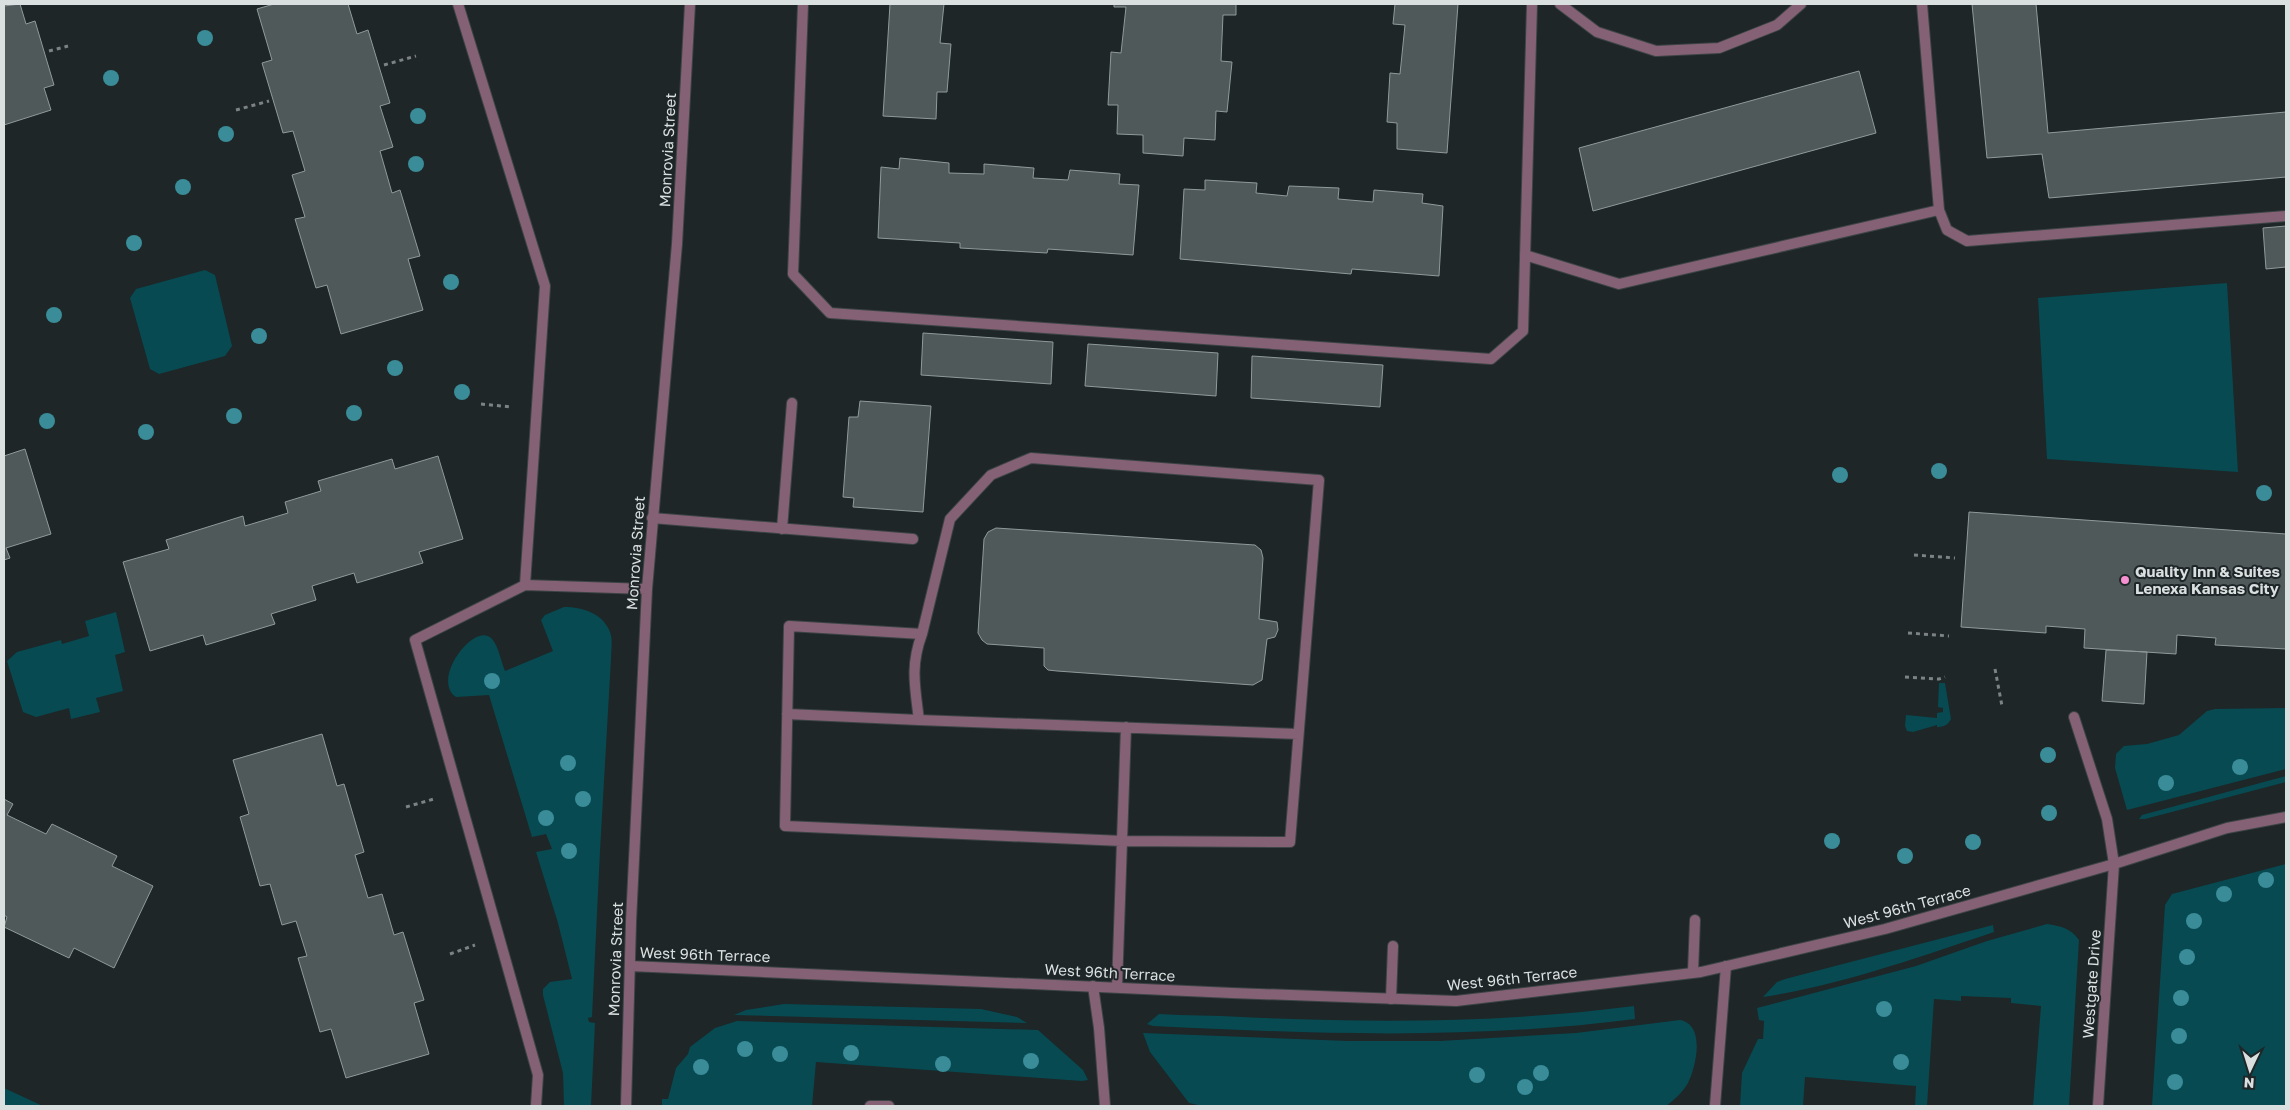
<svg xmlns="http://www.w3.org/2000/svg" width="2290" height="1110" font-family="'Golos Text',sans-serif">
	<rect width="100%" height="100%" fill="#1e2627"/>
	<path fill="#074a52" d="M 205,270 L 215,275 L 232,346 L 225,356 L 159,374 L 150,369 L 130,298 L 136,289 Z
		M 2227,283 L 2238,472 L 2047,459 L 2038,298 Z
		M 564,607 C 582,607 603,613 610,632 C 613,639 611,651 611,659 L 600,851 L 592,1017 L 588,1018 L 589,1022 L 595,1023 L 591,1106 L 564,1106 L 563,1073 L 543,995 L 543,989 L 550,982 L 572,979 L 558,923 L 536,852 L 552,849 L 546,834 L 532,837 L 489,695 L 456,697 C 430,680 475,620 492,639 C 499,647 501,662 505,671 L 553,651 L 541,620 L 545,615 Z
		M 116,612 L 125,652 L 115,655 L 123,691 L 96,698 L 100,712 L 71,719 L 69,708 L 36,717 L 23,712 L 7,661 L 17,652 L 61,640 L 62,644 L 89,636 L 85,621 Z
		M 1939,683 L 1945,683 L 1951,719 C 1948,725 1944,727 1937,727 L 1937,725 L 1913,732 L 1907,731 L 1905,726 L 1906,715 L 1937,718 L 1937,713 L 1943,712 L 1943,708 L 1938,707 Z
		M 2286,708 L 2286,769 L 2127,810 L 2115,768 L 2116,754 L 2124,746 L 2147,744 L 2179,735 L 2207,711 L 2215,709 Z
		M 2286,776 L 2286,782 L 2145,819 L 2139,819 L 2142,815 Z
		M 2286,864 L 2286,1106 L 2152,1106 L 2165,905 L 2172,894 Z
		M 2047,924 C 2060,926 2071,928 2079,940 L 2069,1106 L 2033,1106 L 2041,1006 L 2011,1003 L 2011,998 L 1961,996 L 1961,1001 L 1934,999 L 1927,1106 L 1915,1106 L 1916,1086 L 1805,1077 L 1803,1106 L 1740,1106 L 1742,1073 L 1758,1039 L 1763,1039 L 1764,1021 L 1759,1020 L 1757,1008 L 1916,966 L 1987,941 Z
		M 1993,925 L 1994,932 C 1920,957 1841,985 1763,997 L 1777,982 L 1785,979 Z
		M 784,1004 L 981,1009 L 1017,1017 L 1027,1023 L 734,1015 L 746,1010 Z
		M 1634,1006 L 1635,1019 C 1473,1040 1315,1034 1153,1026 L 1147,1024 L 1159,1014 C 1186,1016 1214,1015 1242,1017 C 1373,1023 1504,1023 1634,1006 Z
		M 1680,1020 C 1706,1025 1696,1067 1688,1083 C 1683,1092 1674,1100 1666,1106 L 1198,1105 L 1189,1103 L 1150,1052 L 1143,1033 L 1348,1041 L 1440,1041 L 1576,1033 Z
		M 737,1021 L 1038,1030 L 1083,1070 L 1088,1080 L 1082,1081 L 816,1062 L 812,1106 L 662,1106 L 662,1099 L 668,1099 L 676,1068 L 688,1054 L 690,1047 L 715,1028 Z
		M 4,1088 L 43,1106 L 4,1106 Z"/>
	<path fill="#50595a" stroke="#909a9b" d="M 4,4 L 4,6 L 20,4 L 26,24 L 35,21 L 54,85 L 44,88 L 51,110 L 4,125 Z
		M 274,4 L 348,4 L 357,34 L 368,30 L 390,103 L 380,106 L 393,147 L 380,151 L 392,193 L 400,190 L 420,256 L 408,259 L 423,310 L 341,334 L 327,285 L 316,288 L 295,219 L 305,217 L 292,175 L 305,171 L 293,131 L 283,133 L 262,63 L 272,60 L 257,9 Z
		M 890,4 L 944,4 L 940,43 L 951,44 L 947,92 L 937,92 L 936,119 L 883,116 Z
		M 1114,4 L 1236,4 L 1236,15 L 1223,15 L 1221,61 L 1232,62 L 1227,112 L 1216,111 L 1215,140 L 1184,138 L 1183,156 L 1143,153 L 1143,135 L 1117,134 L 1118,105 L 1108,105 L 1111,52 L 1121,53 L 1126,7 L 1114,7 Z
		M 1395,4 L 1458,4 L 1447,153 L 1397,149 L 1397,123 L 1387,122 L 1390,73 L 1400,74 L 1405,25 L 1393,24 Z
		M 1972,4 L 2036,4 L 2048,133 L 2286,112 L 2286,177 L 2049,198 L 2042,154 L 1987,158 Z
		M 1859,71 L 1876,133 L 1593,211 L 1579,148 Z
		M 900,158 L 949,163 L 949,173 L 984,174 L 984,164 L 1034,168 L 1033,178 L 1068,180 L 1070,170 L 1120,174 L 1119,184 L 1139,185 L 1133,255 L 1048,249 L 1047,253 L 960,248 L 960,243 L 878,238 L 881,167 L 899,169 Z
		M 1205,180 L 1257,183 L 1256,193 L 1287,196 L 1289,186 L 1339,188 L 1338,199 L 1373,202 L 1374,190 L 1423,194 L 1422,203 L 1443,206 L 1439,276 L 1352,269 L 1351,274 L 1180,259 L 1184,189 L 1205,190 Z
		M 2286,226 L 2286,267 L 2266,269 L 2263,228 Z
		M 923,333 L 1053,342 L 1051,384 L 921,375 Z
		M 1088,344 L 1218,353 L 1216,396 L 1085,386 Z
		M 1252,356 L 1383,365 L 1380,407 L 1251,398 Z
		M 860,401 L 931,406 L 923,512 L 853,507 L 854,498 L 843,497 L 849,417 L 858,417 Z
		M 25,449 L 51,534 L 6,548 L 10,558 L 4,560 L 4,456 Z
		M 438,456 L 463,539 L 419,552 L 423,563 L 357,583 L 354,573 L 312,586 L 316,600 L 271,614 L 275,624 L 206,645 L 203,635 L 150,651 L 123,562 L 169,549 L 166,540 L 243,516 L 245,526 L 288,513 L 285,502 L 321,491 L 318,481 L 392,459 L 395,469 Z
		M 1969,512 L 2286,534 L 2286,649 L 2215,645 L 2216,638 L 2177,635 L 2176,654 L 2084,648 L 2085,629 L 2046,626 L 2046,633 L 1961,627 Z
		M 996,528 L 1255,545 L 1261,550 L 1263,558 L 1259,619 L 1277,622 L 1278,630 L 1275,637 L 1267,639 L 1262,680 L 1253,685 L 1057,671 L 1048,670 L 1044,666 L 1044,648 L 987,644 L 982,640 L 978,633 L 984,539 L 988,532 Z
		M 2106,650 L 2147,652 L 2144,704 L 2102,701 Z
		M 322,734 L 337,786 L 344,784 L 364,852 L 355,855 L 368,898 L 382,894 L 394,935 L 403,932 L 424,1000 L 414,1003 L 429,1054 L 346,1078 L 331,1029 L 320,1032 L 298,958 L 307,956 L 296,921 L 282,925 L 270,884 L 260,886 L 240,817 L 249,814 L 233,760 Z
		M 4,799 L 13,804 L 7,815 L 46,834 L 52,824 L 117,856 L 112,866 L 153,886 L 114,968 L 74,948 L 69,958 L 4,927 L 7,917 L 4,915 Z"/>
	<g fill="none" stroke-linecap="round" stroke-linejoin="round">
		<g stroke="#3c4445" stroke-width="12">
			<path id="service" d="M 1922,4 L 1939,210 L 1947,230 L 1967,241 L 2286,216
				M 652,518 L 913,539
				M 782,529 L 792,403
				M 922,634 C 910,666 915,687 919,720 L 1298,734
				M 787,714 L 919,720
				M 2074,717 L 2107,819 L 2114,864
				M 1693,972 L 1695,920
				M 1093,986 L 1099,1028 L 1105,1106
				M 1117,987 L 1122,841 L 785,826 L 789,626 L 922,634 L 950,519 L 991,475 L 1031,458 L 1319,480 L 1290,842 L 1122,841 L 1126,727
				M 1391,999 L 1393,946
				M 870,1106 L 889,1106
				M 1715,1106 L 1726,966"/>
		</g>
		<g stroke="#3c4445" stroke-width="12">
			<path id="minor" d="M 458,4 L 545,286 L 525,585 L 415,640 L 538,1075 L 536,1106
				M 803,4 L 793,274 L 830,313 L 1491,359 L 1523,331 L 1532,4
				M 1560,4 L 1597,32 L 1656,51 L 1719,48 L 1777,25 L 1801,4
				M 1525,255 L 1619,284 L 1939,210
				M 525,585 L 647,589
				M 630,966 L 1232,993 L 1456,1001 L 1701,972 L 1885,929 L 2114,864 L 2227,828 L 2286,817
				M 626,1106 L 631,922 L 647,589 L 677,244 L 690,4
				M 2098,1106 L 2114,864"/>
		</g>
		<path stroke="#7d8384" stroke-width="3" stroke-dasharray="4 4" stroke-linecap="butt" d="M 49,51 L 68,46
			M 384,65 L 416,56
			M 236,110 L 269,101
			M 481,404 L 512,407
			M 1914,555 L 1955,558
			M 1908,633 L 1949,636
			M 1995,669 L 2002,706
			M 1905,677 L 1939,679 L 1945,677
			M 406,807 L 434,799
			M 450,954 L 475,945"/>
		<use href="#service" stroke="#856176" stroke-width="10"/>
		<use href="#minor" stroke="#856176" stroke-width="10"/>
	</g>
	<g fill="#398c98">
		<circle cx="205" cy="38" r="8"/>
		<circle cx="111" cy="78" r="8"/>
		<circle cx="418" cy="116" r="8"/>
		<circle cx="226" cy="134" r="8"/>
		<circle cx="416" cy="164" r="8"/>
		<circle cx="183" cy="187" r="8"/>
		<circle cx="134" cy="243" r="8"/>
		<circle cx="451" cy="282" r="8"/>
		<circle cx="54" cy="315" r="8"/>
		<circle cx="259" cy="336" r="8"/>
		<circle cx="395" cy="368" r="8"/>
		<circle cx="462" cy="392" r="8"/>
		<circle cx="354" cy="413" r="8"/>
		<circle cx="234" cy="416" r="8"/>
		<circle cx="47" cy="421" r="8"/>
		<circle cx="146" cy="432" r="8"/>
		<circle cx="1939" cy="471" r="8"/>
		<circle cx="1840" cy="475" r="8"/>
		<circle cx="2264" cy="493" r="8"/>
		<circle cx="492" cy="681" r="8"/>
		<circle cx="2048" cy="755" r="8"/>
		<circle cx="568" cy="763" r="8"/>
		<circle cx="2240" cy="767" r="8"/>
		<circle cx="2166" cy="783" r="8"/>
		<circle cx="583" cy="799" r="8"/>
		<circle cx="2049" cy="813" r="8"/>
		<circle cx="546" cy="818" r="8"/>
		<circle cx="1832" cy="841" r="8"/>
		<circle cx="1973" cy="842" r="8"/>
		<circle cx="569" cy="851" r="8"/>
		<circle cx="1905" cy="856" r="8"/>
		<circle cx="2266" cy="880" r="8"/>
		<circle cx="2224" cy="894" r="8"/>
		<circle cx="2194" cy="921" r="8"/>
		<circle cx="2187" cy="957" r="8"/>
		<circle cx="2181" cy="998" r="8"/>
		<circle cx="1884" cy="1009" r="8"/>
		<circle cx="2179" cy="1036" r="8"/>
		<circle cx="745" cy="1049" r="8"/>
		<circle cx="851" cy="1053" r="8"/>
		<circle cx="780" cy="1054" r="8"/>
		<circle cx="1031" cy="1061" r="8"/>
		<circle cx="1901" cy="1062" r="8"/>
		<circle cx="943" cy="1064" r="8"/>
		<circle cx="701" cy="1067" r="8"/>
		<circle cx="1541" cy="1073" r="8"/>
		<circle cx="1477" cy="1075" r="8"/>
		<circle cx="2175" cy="1082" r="8"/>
		<circle cx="1525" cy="1087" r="8"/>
	</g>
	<circle fill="#f590d1" stroke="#1e2627" stroke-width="2" cx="2125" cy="580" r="5"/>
	<g text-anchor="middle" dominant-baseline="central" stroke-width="4" stroke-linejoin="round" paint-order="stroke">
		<g font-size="15" fill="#dadfe0" stroke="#1e2627">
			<text transform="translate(667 150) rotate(-87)">Monrovia Street</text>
			<text transform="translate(635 553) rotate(-86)">Monrovia Street</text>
			<text transform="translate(1907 906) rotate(-15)">West 96th Terrace</text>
			<text transform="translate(705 954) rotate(2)">West 96th Terrace</text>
			<text transform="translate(615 959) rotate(-88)">Monrovia Street</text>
			<text transform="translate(1110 972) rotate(3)">West 96th Terrace</text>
			<text transform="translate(1512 978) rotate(-6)">West 96th Terrace</text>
			<text transform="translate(2091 984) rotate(-86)">Westgate Drive</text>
		</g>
		<g font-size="15" font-weight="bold" fill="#dadfe0" stroke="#1e2627" text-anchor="start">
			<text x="2135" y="571">Quality Inn &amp; Suites<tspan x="2135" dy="17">Lenexa Kansas City</tspan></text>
		</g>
	</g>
	<rect width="2290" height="1110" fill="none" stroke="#dadfe0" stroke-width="10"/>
	<g transform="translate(2250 1070) rotate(184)" stroke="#1e2627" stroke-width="4" paint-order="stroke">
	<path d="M0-4L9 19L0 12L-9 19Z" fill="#dadfe0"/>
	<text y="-8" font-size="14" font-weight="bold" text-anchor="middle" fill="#dadfe0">N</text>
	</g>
</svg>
